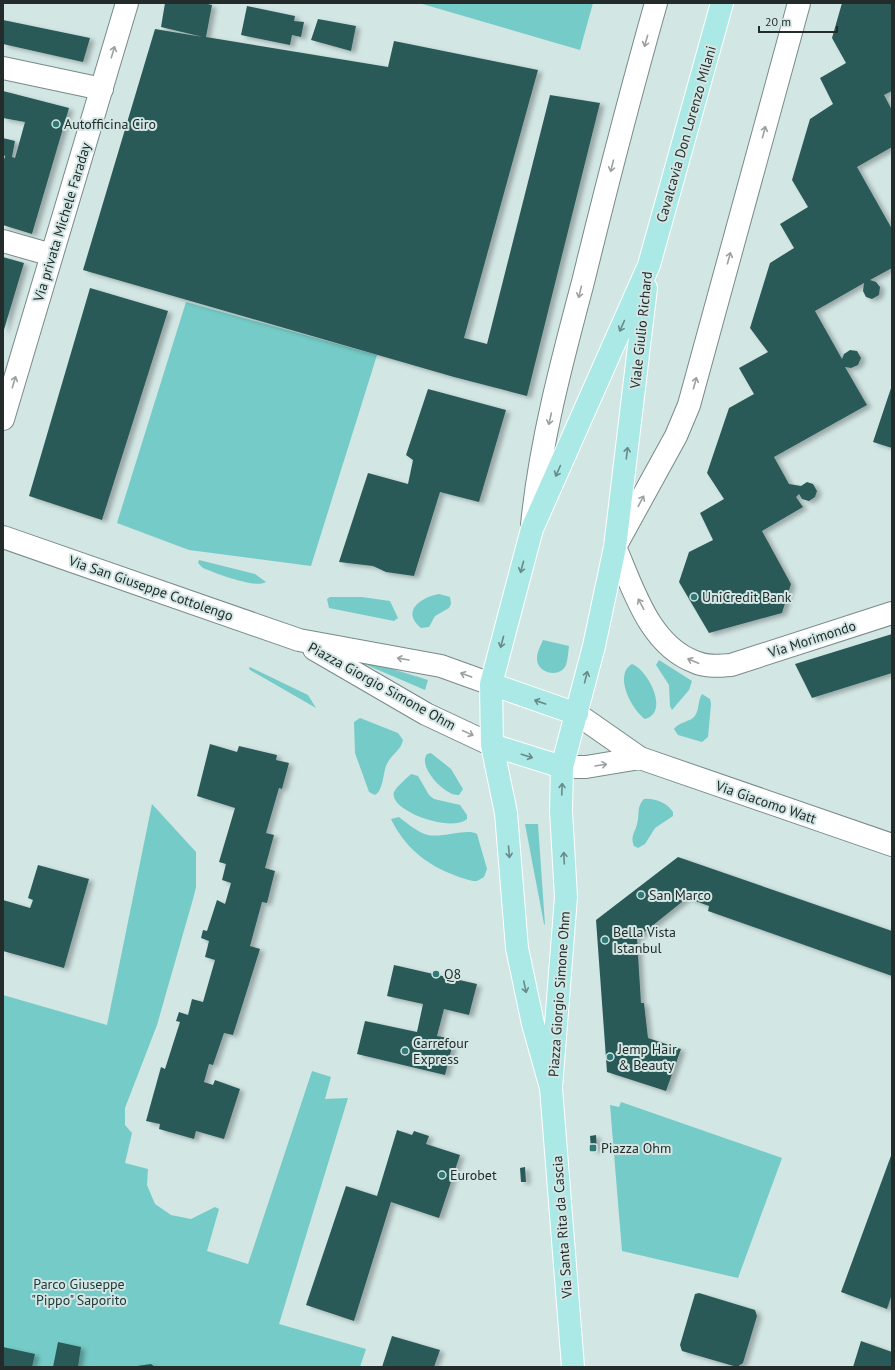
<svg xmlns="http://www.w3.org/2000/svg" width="895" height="1370" font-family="'PT Sans',sans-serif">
	<defs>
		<filter id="shadow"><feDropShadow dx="4.5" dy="2.5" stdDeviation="2" flood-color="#0004"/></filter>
	</defs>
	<rect width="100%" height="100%" fill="#d2e6e4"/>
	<path fill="#75cbc7" d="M 419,3 L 593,3 L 580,50 Z
		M 186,302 L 377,355 L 311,566 L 189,550 L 117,523 Z
		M 199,560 L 255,574 L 266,582 C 256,589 215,573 203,568 L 198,563 Z
		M 439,594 L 450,597 L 451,604 L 449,608 L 435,616 L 429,627 L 421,628 C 400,611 422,597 439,594 Z
		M 330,597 L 362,597 L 390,601 L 398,618 L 394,621 L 329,608 L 327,599 Z
		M 543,640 L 569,646 C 568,652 568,659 566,665 C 560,679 536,673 537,658 C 537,652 541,645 543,640 Z
		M 350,656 L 428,680 L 425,690 L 348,657 Z
		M 659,660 L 692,681 L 689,690 L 672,710 L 670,706 L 669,685 L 656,665 Z
		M 632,664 C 648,670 670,712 645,719 C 632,710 613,675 632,664 Z
		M 250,667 L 308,695 L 316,708 L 250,670 L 249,668 Z
		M 702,694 L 710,699 L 711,704 L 708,737 L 702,742 L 678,735 L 674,729 C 678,723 687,722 693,718 C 700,712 697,702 702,694 Z
		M 360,718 L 398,733 L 403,740 C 401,751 390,755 386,766 C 383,774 383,791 375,795 L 369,792 L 355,753 L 354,722 Z
		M 431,753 L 451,769 L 463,789 L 459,795 C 446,797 417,767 427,754 Z
		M 411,774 L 418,776 L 429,795 L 434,799 L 460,805 L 467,815 L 467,819 C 452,833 388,811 394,792 C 397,786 406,779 411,774 Z
		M 644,799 C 655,798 667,803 673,812 L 673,816 L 655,828 L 645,844 L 638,848 L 634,846 C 630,836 635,833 637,824 C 640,814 636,807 644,799 Z
		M 152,804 L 196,852 L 196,887 L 193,899 L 157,1025 L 125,1108 L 125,1125 L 132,1133 L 125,1163 L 148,1169 L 147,1185 L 155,1204 L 171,1215 L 191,1219 L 215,1207 L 219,1209 L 207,1251 L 248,1264 L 312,1071 L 331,1077 L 325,1099 L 348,1098 L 279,1324 L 366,1349 L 360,1367 L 3,1367 L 3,995 L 107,1025 Z
		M 399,817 C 408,824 417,832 428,835 C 443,838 468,828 477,834 L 487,869 L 484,877 L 477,881 L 473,881 C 437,872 407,853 391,819 Z
		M 525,824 L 538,824 L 545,925 L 544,924 Z
		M 621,1102 L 782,1158 L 738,1278 L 622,1251 L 610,1105 L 619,1107 Z"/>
	<path fill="#2b5a58" filter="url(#shadow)" d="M 165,3 L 204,3 L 212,5 L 206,37 L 388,67 L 394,41 L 538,70 L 464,338 L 487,344 L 550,95 L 600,103 L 527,396 L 454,377 L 83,270 L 155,29 L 203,37 L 161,27 Z
		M 842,3 L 892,3 L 892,91 L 884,95 L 892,110 L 892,147 L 857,167 L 892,229 L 892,268 L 870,280 L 876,282 L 880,287 L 879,295 L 872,299 L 866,297 L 863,291 L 864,283 L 815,311 L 842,359 L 844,354 L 850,350 L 857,351 L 861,358 L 858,365 L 851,368 L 845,367 L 867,405 L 774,457 L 789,484 L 801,486 L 807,482 L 813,484 L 817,491 L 815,497 L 809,501 L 802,499 L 799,494 L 796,497 L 803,507 L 762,531 L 791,584 L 782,613 L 709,633 L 679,582 L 689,552 L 713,540 L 700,513 L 724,499 L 707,473 L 729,408 L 754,394 L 739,368 L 768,352 L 750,328 L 770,263 L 794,248 L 780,224 L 808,207 L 792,180 L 810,119 L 833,104 L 820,78 L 846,63 L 832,38 Z
		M 247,6 L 295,16 L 294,21 L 304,22 L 301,37 L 292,35 L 290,45 L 241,35 Z
		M 318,19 L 356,26 L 351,51 L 311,40 Z
		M 3,20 L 90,38 L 83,62 L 3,44 Z
		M 3,91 L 69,108 L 32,234 L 3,225 L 3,163 L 5,156 L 3,155 L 3,138 L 15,141 L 12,157 L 15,158 L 25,122 L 3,118 Z
		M 3,257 L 24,263 L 3,333 Z
		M 90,288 L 168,311 L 102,520 L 29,496 Z
		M 892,385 L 892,448 L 873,442 Z
		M 428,389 L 506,410 L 479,502 L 440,492 L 414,576 L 386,572 L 373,566 L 339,562 L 368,473 L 408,484 L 413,460 L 406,455 Z
		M 892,634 L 892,673 L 812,698 L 795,664 Z
		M 210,744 L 237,752 L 239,746 L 277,755 L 276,760 L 289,763 L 282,789 L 279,788 L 266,833 L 274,835 L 265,868 L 275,871 L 267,903 L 262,902 L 250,946 L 260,949 L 233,1035 L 224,1033 L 213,1065 L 209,1064 L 204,1082 L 213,1085 L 215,1080 L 240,1089 L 224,1139 L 196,1131 L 194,1139 L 159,1129 L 160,1124 L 146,1121 L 161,1067 L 165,1069 L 180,1022 L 176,1021 L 179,1012 L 188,1015 L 192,999 L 203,1002 L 215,960 L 205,957 L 209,941 L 201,938 L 203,930 L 207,931 L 217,900 L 225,904 L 231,883 L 222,880 L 226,864 L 219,862 L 235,808 L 197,796 Z
		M 678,857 L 892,931 L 892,976 L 708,911 L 709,906 L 687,898 L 637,938 L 641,1003 L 644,1003 L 648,1038 L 681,1049 L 666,1091 L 607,1072 L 596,920 Z
		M 38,865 L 89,879 L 64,968 L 3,951 L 3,900 L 30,908 L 33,900 L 28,898 Z
		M 394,965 L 477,984 L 469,1015 L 444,1009 L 437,1036 L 448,1038 L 452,1047 L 445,1075 L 357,1054 L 365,1021 L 417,1032 L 423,1004 L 387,996 Z
		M 397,1130 L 412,1135 L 414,1131 L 429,1136 L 426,1144 L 460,1155 L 439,1218 L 391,1202 L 354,1321 L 306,1305 L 346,1186 L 377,1196 Z
		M 596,1135 L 597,1150 L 591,1150 L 590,1136 Z
		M 892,1153 L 892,1294 L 887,1309 L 841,1292 Z
		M 525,1167 L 526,1182 L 521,1182 L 520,1168 Z
		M 699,1293 L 755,1310 L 757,1316 L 743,1363 L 737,1367 L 682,1351 L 680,1345 L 695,1294 Z
		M 392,1336 L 440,1350 L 434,1367 L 382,1367 Z
		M 861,1341 L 892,1352 L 892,1367 L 853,1367 Z
		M 58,1342 L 81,1347 L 78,1367 L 53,1367 Z
		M 3,1347 L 35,1354 L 32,1367 L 3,1367 Z
		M 151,1364 L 155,1367 L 137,1367 L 137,1366 Z"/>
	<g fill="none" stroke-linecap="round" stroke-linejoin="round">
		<g stroke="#788a89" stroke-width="24">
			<path id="minor" d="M 799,3 L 689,405 L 676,436 L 615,547 C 633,588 649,645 695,662 C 706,667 719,666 731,665 L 892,613
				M 3,68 L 102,89
				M 3,241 L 52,255
				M 3,419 L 127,3
				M 532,525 C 540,443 562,361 583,282 C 606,188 630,95 656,3
				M 3,537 L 299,640 L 441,666 L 491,684
				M 314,649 L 426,714 L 492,745
				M 577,714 L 640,758 L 892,845
				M 562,767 L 586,767 L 640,758"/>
		</g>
		<g stroke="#fff" stroke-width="24">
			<path id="major" d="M 491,684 L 577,714
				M 492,745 L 562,767
				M 551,1088 L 533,1024 L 517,948 L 506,813 L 492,745 L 491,684 L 532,529 L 649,265 L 722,3
				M 573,1367 L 551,1088 L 566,897 L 561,811 L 562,767 L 594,646 L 615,547 L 646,288"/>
		</g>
		<use href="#minor" stroke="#fff" stroke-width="22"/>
		<use href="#major" stroke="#abe9e6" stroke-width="22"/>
	</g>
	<defs><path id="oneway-shaft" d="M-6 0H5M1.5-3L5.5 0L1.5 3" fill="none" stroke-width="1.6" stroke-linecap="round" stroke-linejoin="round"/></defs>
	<g stroke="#9ca0a0">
		<use href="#oneway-shaft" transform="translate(646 41) rotate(106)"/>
		<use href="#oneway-shaft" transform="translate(113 52) rotate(-73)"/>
		<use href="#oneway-shaft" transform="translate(764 132) rotate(-75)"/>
		<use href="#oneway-shaft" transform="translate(612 166) rotate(104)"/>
		<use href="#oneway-shaft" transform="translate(729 258) rotate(-75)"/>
		<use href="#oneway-shaft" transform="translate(580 292) rotate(104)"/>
		<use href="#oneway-shaft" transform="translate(14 382) rotate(-73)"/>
		<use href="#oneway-shaft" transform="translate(695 383) rotate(-75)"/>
		<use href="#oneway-shaft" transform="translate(550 419) rotate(103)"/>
		<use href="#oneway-shaft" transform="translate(641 501) rotate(-62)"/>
		<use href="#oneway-shaft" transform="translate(641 604) rotate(-118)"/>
		<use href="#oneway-shaft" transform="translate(403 659) rotate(-170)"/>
		<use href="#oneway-shaft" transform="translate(693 661) rotate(-157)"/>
		<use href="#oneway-shaft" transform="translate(466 675) rotate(-160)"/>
		<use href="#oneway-shaft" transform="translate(468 733) rotate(25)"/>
		<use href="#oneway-shaft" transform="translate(601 765) rotate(-9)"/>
	</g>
	<g stroke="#688a88">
		<use href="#oneway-shaft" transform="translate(622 326) rotate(114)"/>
		<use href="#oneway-shaft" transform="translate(627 453) rotate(-83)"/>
		<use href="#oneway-shaft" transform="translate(558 471) rotate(114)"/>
		<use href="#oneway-shaft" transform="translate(522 567) rotate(105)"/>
		<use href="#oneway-shaft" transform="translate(502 642) rotate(105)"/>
		<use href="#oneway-shaft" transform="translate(586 677) rotate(-76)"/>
		<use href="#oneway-shaft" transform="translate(540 702) rotate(-161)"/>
		<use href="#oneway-shaft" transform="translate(527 756) rotate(18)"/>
		<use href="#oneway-shaft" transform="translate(562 789) rotate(-88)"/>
		<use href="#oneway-shaft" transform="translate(509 852) rotate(85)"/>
		<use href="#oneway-shaft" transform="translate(564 858) rotate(-93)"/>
		<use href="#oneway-shaft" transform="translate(525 987) rotate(78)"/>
	</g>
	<g fill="#307977" stroke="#d2e6e4" stroke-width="1.5">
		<circle cx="56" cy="124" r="4"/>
		<circle cx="694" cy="597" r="4"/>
		<circle cx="641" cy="895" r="4"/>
		<circle cx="605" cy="940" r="4"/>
		<circle cx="436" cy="974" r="4"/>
		<circle cx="405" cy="1051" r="4"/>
		<circle cx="610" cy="1057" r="4"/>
		<rect x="589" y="1144" width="8" height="8" rx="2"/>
		<circle cx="442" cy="1175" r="4"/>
	</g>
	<g text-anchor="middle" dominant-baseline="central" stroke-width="4" stroke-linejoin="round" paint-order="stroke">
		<g font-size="14" fill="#242c2b" stroke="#d2e6e4" text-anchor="start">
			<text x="64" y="124">Autofficina Ciro</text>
			<text x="702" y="597">UniCredit Bank</text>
			<text x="649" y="895">San Marco</text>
			<text x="613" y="932">Bella Vista<tspan x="613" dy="16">Istanbul</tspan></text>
			<text x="444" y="974">Q8</text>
			<text x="413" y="1043">Carrefour<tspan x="413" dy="16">Express</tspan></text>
			<text x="618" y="1049">Jemp Hair<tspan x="618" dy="16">&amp; Beauty</tspan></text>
			<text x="601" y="1148">Piazza Ohm</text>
			<text x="450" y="1175">Eurobet</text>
		</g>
		<g font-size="14" fill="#242c2b" stroke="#d2e6e4">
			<text transform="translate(686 134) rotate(-74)">Cavalcavia Don Lorenzo Milani</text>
			<text transform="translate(62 222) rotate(-73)">Via privata Michele Faraday</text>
			<text transform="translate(641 330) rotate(-84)">Viale Giulio Richard</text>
			<text transform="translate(151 588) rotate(19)">Via San Giuseppe Cottolengo</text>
			<text transform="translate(812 639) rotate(-18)">Via Morimondo</text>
			<text transform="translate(382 686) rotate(29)">Piazza Giorgio Simone Ohm</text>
			<text transform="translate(766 802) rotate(19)">Via Giacomo Watt</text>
			<text transform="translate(559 994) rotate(-86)">Piazza Giorgio Simone Ohm</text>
			<text transform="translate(562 1227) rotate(-94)">Via Santa Rita da Cascia</text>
		</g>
		<g font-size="14" fill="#213a39" stroke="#d2e6e4">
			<text x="79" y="1284">Parco Giuseppe<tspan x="79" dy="16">"Pippo" Saporito</tspan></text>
		</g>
	</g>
	<rect width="895" height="1370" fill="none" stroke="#242c2b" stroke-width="8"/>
	<path d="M759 26v6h78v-6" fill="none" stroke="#242c2b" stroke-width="2"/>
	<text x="765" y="26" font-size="12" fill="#242c2b" stroke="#d2e6e4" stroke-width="3" paint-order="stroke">20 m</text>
</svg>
